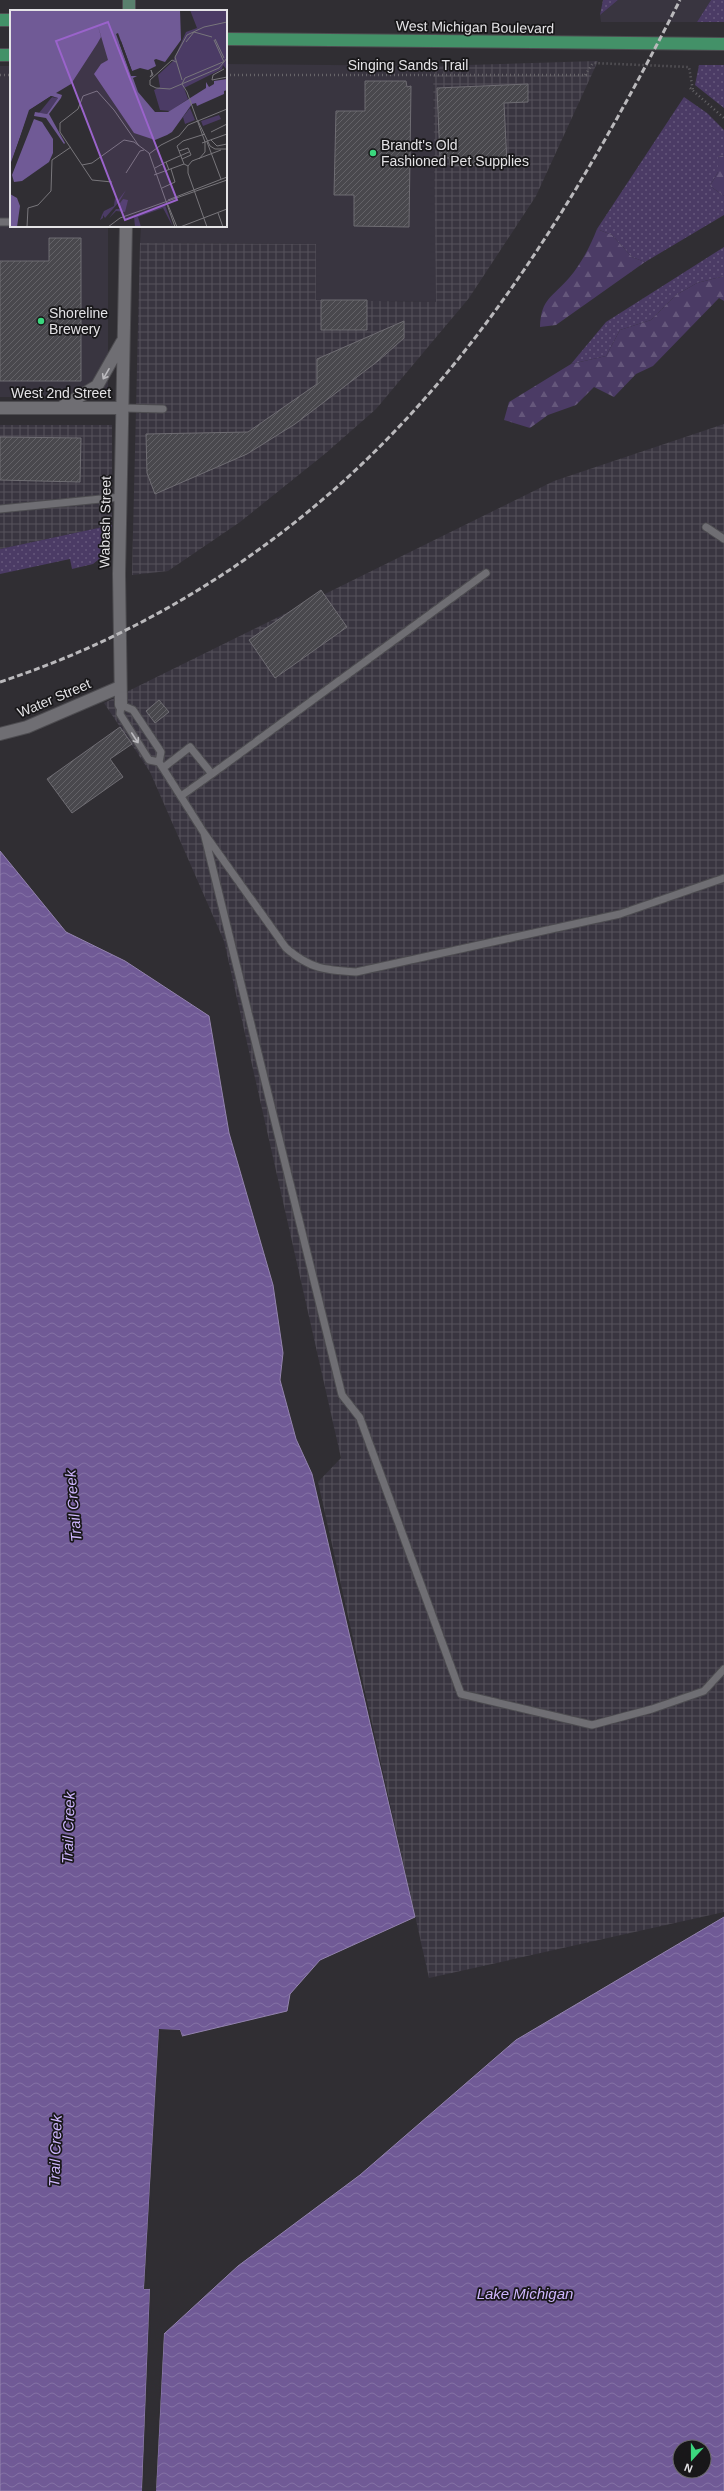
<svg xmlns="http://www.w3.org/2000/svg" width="724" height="2491" font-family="Arial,sans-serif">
	<defs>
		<pattern id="industrial-grid" width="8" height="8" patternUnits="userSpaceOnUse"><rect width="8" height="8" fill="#393540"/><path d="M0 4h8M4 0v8" fill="none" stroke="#56525c"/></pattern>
		<pattern id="grass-dots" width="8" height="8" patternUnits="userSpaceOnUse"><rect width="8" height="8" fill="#4b3b65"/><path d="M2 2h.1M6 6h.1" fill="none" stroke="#65577b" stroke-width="1.8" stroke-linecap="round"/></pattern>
		<pattern id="forest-firs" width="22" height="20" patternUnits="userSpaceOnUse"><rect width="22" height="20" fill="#4b3b65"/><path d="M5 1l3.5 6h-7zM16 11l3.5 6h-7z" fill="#65577b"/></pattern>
		<pattern id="water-waves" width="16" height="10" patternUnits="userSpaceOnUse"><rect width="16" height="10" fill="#705a96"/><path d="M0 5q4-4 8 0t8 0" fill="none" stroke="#8472a5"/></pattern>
		<pattern id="building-hatch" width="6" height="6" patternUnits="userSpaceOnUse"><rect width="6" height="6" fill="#49484d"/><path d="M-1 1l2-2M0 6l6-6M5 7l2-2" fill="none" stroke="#636267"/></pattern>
	</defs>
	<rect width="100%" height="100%" fill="#302e33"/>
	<path fill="#393540" d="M 618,0 L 711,0 L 697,22 L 601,22 L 600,15 Z
		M 226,64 L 433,66 L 437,302 L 316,300 L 316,244 L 140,243 L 141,226 L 226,226 Z
		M 0,66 L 11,66 L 11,226 L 108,226 L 108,397 L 0,397 Z"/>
	<path fill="url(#industrial-grid)" d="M 598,61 L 536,196 L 469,298 L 376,409 L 326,453 L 240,522 L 168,571 L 132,575 L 140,243 L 316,244 L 316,300 L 436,302 L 433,66 Z
		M 724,424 L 724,1912 L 429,1978 L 318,1482 L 341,1458 L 224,941 L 150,772 L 104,703 L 554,481 Z
		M 0,425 L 112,425 L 112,525 L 0,549 Z"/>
	<path fill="url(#grass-dots)" d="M 603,0 L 618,0 L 600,15 Z
		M 711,0 L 724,0 L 724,22 L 697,22 Z
		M 699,65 L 724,65 L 724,108 L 695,85 Z
		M 684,97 L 707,113 L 724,130 L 724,155 L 718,157 L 718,172 L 710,186 L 724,196 L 724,215 L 645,262 L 632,257 L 612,235 L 597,229 Z
		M 724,247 L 724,276 L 697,283 L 676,295 L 651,320 L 620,330 L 606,356 L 571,364 L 606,322 Z
		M 112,525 L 109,551 L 93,564 L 72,569 L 70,559 L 0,574 L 0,549 Z"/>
	<path fill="url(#forest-firs)" d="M 724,155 L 724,196 L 710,186 L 718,172 L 718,157 Z
		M 597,229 L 612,235 L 632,257 L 645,262 L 556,325 L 540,327 C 541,298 553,297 569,278 C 581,264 590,247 597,229 Z
		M 724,276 L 724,301 L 719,298 L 653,366 L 636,374 L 614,397 L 594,387 L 576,405 L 548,415 L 530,428 L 504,420 L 509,402 L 571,364 L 606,356 L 620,330 L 651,320 L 676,295 L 697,283 Z"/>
	<path fill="url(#water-waves)" stroke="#9383ae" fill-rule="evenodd" d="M 0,851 L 66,932 L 125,961 L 209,1016 L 229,1133 L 273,1285 L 283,1353 L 280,1380 L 296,1439 L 312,1474 L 415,1917 L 320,1960 L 290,1994 L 287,2011 L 182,2036 L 180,2030 L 159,2030 L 144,2289 L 150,2289 L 142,2488 L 156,2488 L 164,2334 L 238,2266 L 360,2175 L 516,2040 L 724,1917 L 724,2491 L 0,2491 ZM 680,2447 L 704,2447 L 704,2471 L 680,2471 Z"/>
	<path fill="#302e33" d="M 159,2029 L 180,2030 L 182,2036 L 181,2038 L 179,2032 L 161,2031 L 146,2287 L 152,2289 L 144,2487 L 155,2486 L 162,2334 L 164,2332 L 156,2491 L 142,2491 L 150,2289 L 144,2289 Z"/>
	<path fill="url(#building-hatch)" stroke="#6f6d73" d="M 365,81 L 406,81 L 407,87 L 411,86 L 409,227 L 354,226 L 354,195 L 334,195 L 336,111 L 365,111 Z
		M 528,84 L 528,102 L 504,103 L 507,164 L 450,166 L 449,158 L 440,158 L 437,88 Z
		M 49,238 L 81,238 L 81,381 L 0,381 L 0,261 L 49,261 Z
		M 321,300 L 367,300 L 367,330 L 321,330 Z
		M 404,321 L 404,338 L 378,361 L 295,424 L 247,454 L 155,494 L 147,473 L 146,434 L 248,432 L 317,384 L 317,359 Z
		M 0,437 L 81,438 L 80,482 L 0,480 Z
		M 321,590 L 347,627 L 275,678 L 249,640 Z
		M 159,700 L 169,712 L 155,723 L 146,711 Z
		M 120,727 L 132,744 L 110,759 L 123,777 L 72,813 L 47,779 Z"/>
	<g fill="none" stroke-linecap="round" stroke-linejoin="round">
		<g stroke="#4d4c50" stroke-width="9">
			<path id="lane" d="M 0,222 L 11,222
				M 123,408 L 163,409
				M 0,509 L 121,497
				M 706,527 L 724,539
				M 159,762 L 149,760 L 120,714 L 121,705 L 133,710 L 161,752 L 159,762 L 204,833 L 286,948 C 310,969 325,970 356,972 L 620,914 L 724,878
				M 163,768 L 190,747 L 212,774 L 486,573
				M 181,796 L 212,774
				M 204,833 L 342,1395 L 360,1418 L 461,1694 L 592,1725 L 652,1709 L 704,1691 L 724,1669"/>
		</g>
		<g stroke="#4d4c50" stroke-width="14">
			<path id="street" d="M 62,407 L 97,386 L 122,342
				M 0,408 L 123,408
				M 121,705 L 119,574 L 126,226
				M 0,734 L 27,727 L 120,687"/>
		</g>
		<g stroke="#4d4c50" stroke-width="14">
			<path id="secondary" d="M 129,11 L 129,0"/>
		</g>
		<g stroke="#4d4c50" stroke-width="14">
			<path id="primary" d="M 0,20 L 11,20
				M 226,39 L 724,44
				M 0,55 L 11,55"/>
		</g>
		<path stroke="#676569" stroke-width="2.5" stroke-dasharray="1 3" stroke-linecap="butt" d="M 0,75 L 11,75
			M 226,75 L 590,75
			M 585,75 L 593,63 L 689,67 L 693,91
			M 690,88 L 724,118"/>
		<use href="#lane" stroke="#6f6e73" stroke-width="7"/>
		<use href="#street" stroke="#6f6e73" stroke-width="12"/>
		<use href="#secondary" stroke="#59806d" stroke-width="12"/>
		<use href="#primary" stroke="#439168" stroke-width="12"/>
		<path stroke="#bab9bc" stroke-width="3" stroke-dasharray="6 3" stroke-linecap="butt" d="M 0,682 C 161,629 306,532 419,405 C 524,289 609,139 680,0"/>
	</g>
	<defs><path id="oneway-shaft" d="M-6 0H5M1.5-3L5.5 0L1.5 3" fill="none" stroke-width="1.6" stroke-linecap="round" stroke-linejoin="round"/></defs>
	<g stroke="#bbbabe">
		<use href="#oneway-shaft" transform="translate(106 374) rotate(120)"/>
		<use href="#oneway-shaft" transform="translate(135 738) rotate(57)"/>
	</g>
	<g fill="#3bd77e" stroke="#181719" stroke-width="1.5">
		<circle cx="373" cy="153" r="4"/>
		<circle cx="41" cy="321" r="4"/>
	</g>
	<g text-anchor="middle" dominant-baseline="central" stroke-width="3.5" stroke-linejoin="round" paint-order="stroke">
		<g font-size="14" fill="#e4e3e6" stroke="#181719">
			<text transform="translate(475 27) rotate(1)">West Michigan Boulevard</text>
			<text x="408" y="65">Singing Sands Trail</text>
			<text x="61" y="393">West 2nd Street</text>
			<text transform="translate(105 522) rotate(-89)">Wabash Street</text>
			<text transform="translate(54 698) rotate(-23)">Water Street</text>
		</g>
		<g font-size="14" fill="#e4e3e6" stroke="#181719" text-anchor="start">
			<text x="381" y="145">Brandt's Old<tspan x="381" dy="16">Fashioned Pet Supplies</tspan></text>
			<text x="49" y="313">Shoreline<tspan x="49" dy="16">Brewery</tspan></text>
		</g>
		<g font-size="15" font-style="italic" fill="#ceb6fd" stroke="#181719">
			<text transform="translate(73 1506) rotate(-95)">Trail Creek</text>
			<text transform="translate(68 1828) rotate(-88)">Trail Creek</text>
			<text transform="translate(55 2151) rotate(-88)">Trail Creek</text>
			<text x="525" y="2293">Lake Michigan</text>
		</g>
	</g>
	<g transform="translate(10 10)">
		<rect width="217" height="217" fill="#302e33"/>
		<path d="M 42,87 L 48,88 L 37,104 L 29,103 ZM 209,105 L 211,109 L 193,116 L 191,111 ZM 116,180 L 109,192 L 95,208 L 93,205 L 93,208 L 90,210 L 92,205 L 94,201 L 104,196 L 105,188 L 107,191 L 109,189 ZM 113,189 L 118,190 L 115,202 L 106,201 L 99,208 L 106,199 L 111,199 L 108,196 ZM 155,195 L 163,217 L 153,198 L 128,207 L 131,217 L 125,217 L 124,206 Z" fill="#4b3b65"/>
		<path d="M 180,0 L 217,0 L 217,60 L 213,55 L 212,59 L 174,78 L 178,89 L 160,101 L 150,100 L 144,80 L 150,77 L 148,65 L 163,51 L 176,22 L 187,18 ZM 180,98 L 185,110 L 175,114 L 173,107 Z" fill="#4b3b65"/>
		<path d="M 0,0 L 170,0 L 171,30 L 155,52 L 146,49 L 144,50 L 146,56 L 138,60 L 130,58 L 122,61 L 111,31 L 109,32 L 121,66 L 127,66 L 123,68 L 128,82 L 145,102 L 158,102 L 196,78 L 196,72 L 199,77 L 204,74 L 204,71 L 217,69 L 217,80 L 214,81 L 214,84 L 187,96 L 186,93 L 182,94 L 162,122 L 157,125 L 145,130 L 124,123 L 84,64 L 91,54 L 98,50 L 88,16 L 91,27 L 87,34 L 61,74 L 46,83 L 52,85 L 51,88 L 39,104 L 55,133 L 54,134 L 36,108 L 24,106 L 25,102 L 37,104 L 48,88 L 41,86 L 20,100 L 0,155 ZM 24,109 L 32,112 L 43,129 L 43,143 L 39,152 L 12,171 L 4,172 L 2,165 ZM 0,184 L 7,188 L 10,196 L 7,217 L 0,217 Z" fill="#705a96"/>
		<path d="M 108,23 L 122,61 L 120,62 L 106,24 ZM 41,86 L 48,88 L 42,87 L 21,101 L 0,157 L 19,100 Z" fill="#302e33"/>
		<path fill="none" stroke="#78767b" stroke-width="1" d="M 205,29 L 214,48M 204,30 L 214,52M 176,32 L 184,22 L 202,27M 166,52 L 162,50 L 140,70 L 140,75 L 146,78 L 160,79 L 209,58 L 217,48M 214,59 L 203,65 L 202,70 L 217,67M 141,60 L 143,65 L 140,67 L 142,64 ZM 172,70 L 165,47 L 177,25 L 194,17 L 217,12M 172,74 L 177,82 L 195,132 L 195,142 L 189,149M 172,74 L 175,68 L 213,52M 188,111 L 200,136 L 205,139 L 217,139M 201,122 L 217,114M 201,130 L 207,136 L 217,134M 197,132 L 211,169M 192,133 L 217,124M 169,141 L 178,138 L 181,145 L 172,149M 139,144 L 151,135 L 169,126 L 178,115 L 217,99M 174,154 L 167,136 L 173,131 L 195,124M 72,155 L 82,153 L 114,130 L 124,132 L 139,143 L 165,217M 178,156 L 178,163 L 197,217M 178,156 L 182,151 L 211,140M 145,158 L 156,152M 159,160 L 156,152 L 179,142M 116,163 L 130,141 L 134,140M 144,165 L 174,154 L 178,156M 102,172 L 82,170 L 50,122 L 50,113 L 68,99 L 73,86 L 87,81 L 104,100 L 129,136M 152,178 L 165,172 L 161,159M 158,190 L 217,167M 158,195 L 167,217M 208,203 L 213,217M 17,217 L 18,198 L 28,195 L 41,181 L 42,150 L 61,137M 98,217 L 110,208 L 217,170M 170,217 L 217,199"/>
		<path fill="#9a63cb" fill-opacity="0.15" stroke="#9a63cb" stroke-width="2" d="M 98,12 L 167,190 L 115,210 L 46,31 Z"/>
		<rect width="217" height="217" fill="none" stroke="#e4e3e6" stroke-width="2"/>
	</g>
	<g transform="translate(692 2459) rotate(201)"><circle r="19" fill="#181719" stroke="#6a696b"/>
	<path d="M0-3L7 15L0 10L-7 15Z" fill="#3bd77e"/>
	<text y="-6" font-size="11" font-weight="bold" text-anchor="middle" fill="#e4e3e6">N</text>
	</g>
</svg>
